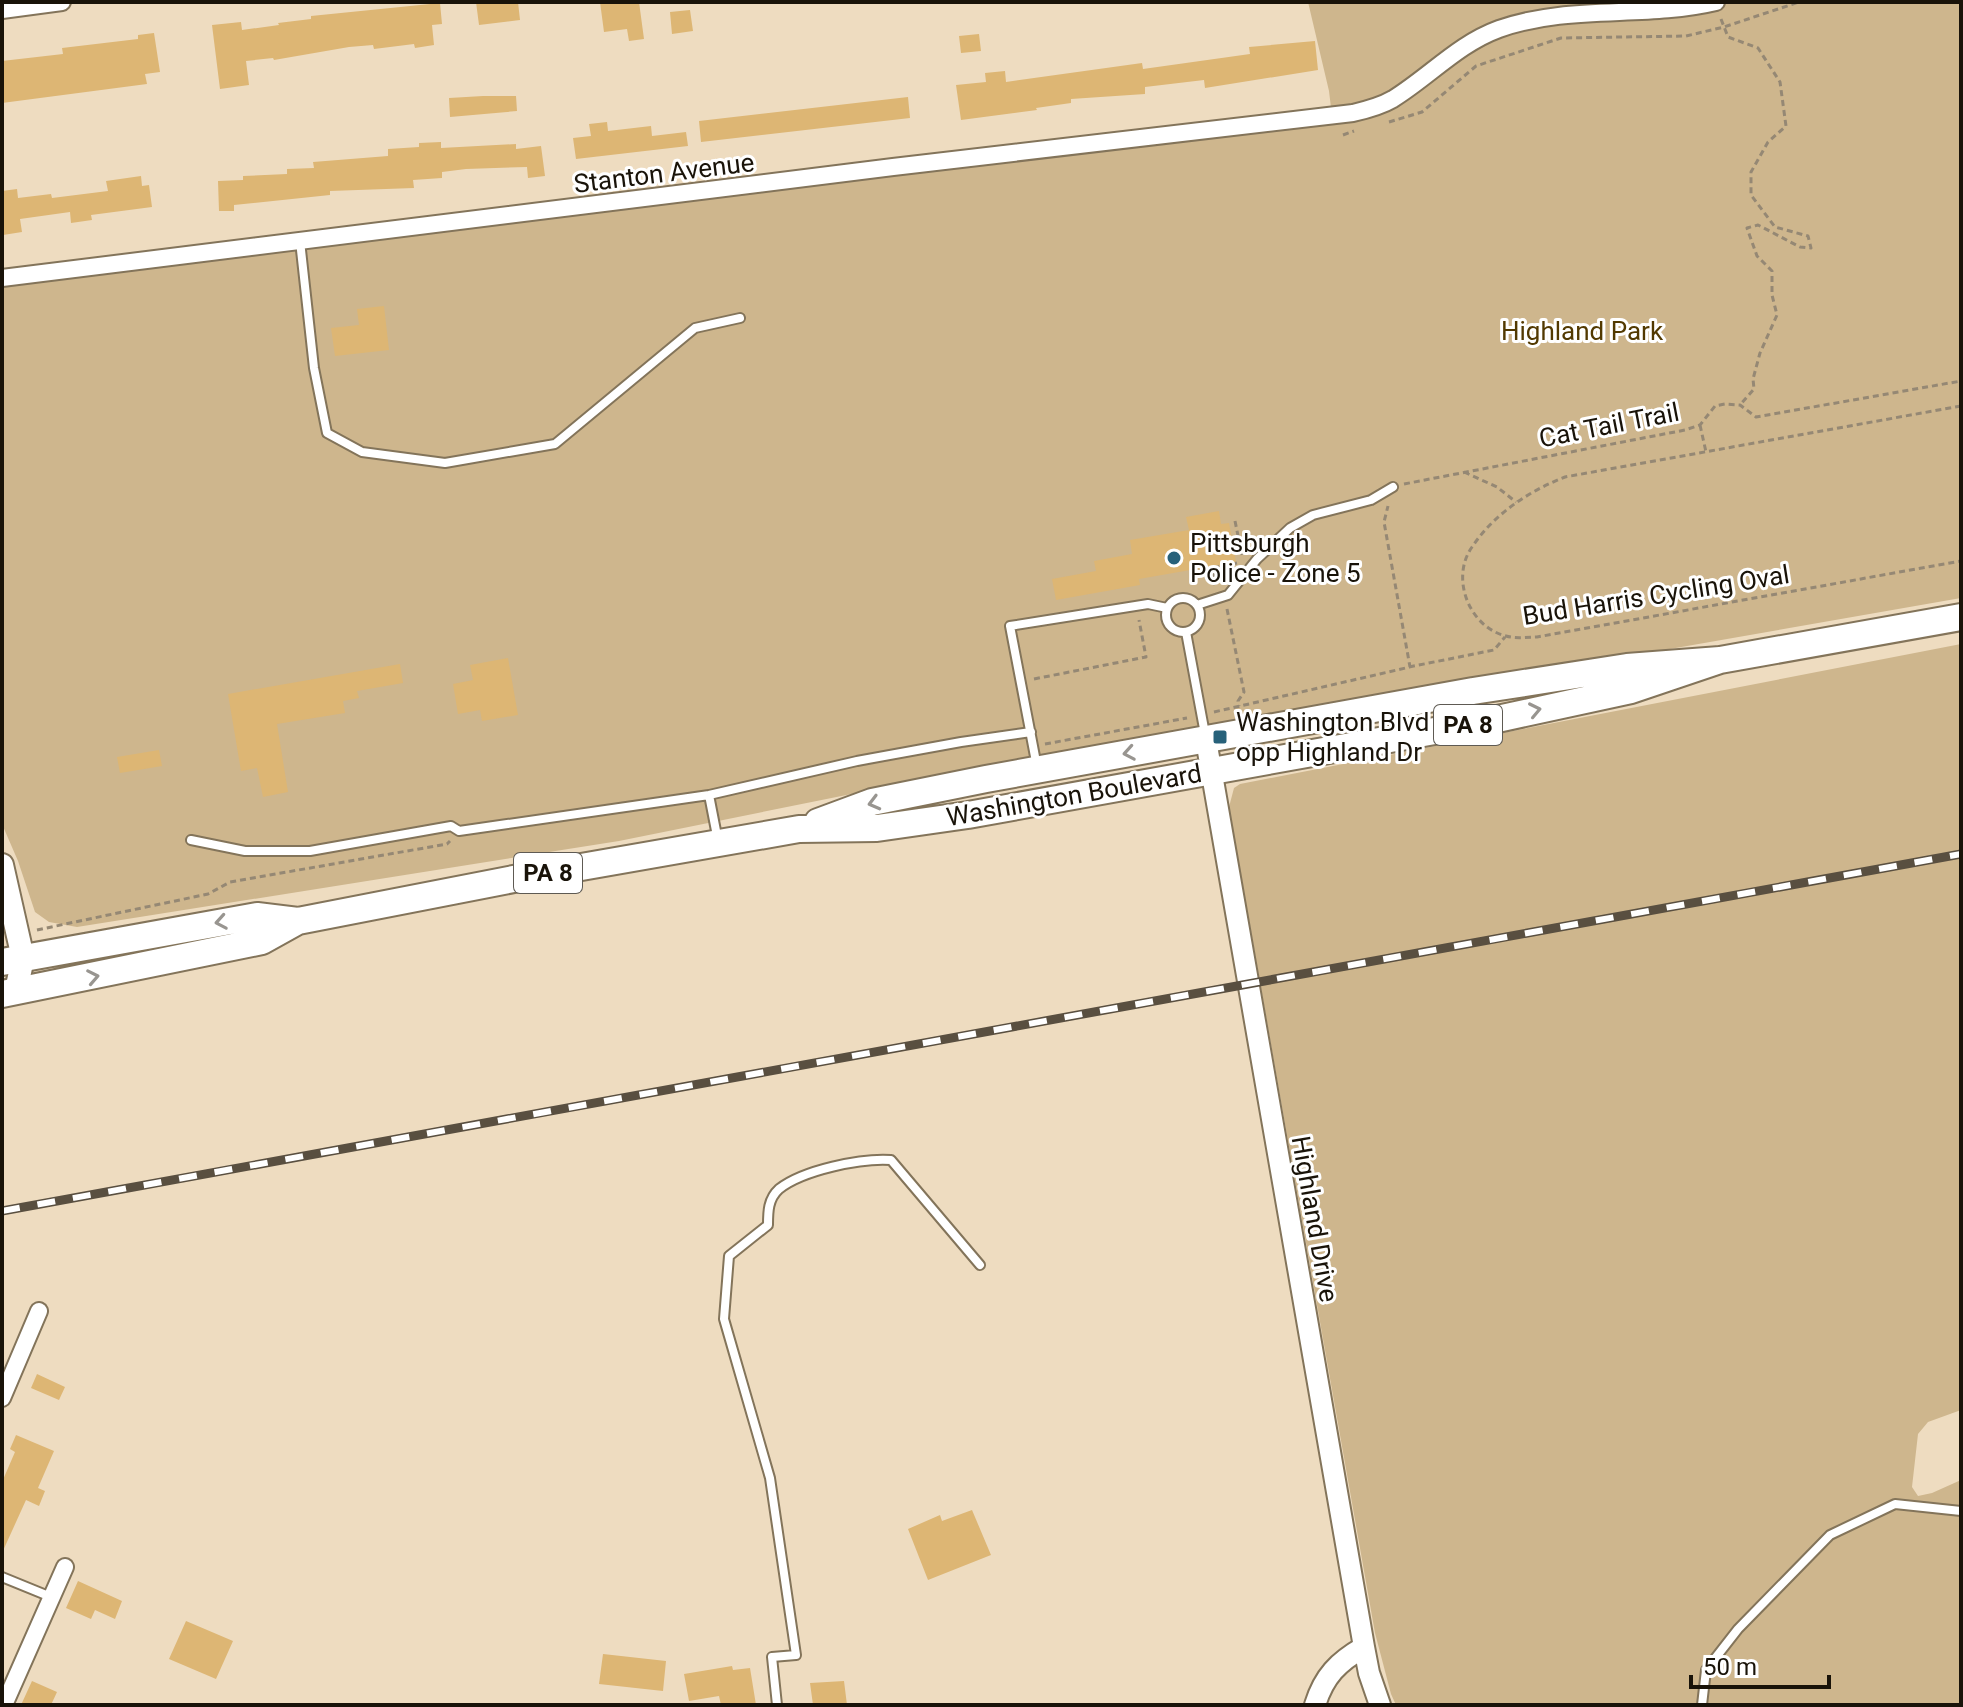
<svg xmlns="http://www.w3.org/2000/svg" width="1963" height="1707" font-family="Roboto,sans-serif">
	<rect width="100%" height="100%" fill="#eedcc0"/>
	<path fill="#ceb68d" d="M 1308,2 L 1961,2 L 1961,598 L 911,782 L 619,841 L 77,927 L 49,922 L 35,912 L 18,861 L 2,824 L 2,278 L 1332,116 L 1329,91 Z
		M 1961,644 L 1961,1410 L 1928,1422 L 1918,1434 L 1912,1487 L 1918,1496 L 1932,1493 L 1961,1480 L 1961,1705 L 1396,1705 L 1391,1694 L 1375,1633 L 1229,807 L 1234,788 L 1240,784 Z"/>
	<path fill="#ddb674" d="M 476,2 L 518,2 L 520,20 L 479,25 Z
		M 600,2 L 639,2 L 644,39 L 629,41 L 627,29 L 604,32 Z
		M 440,3 L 442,24 L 432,25 L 434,45 L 415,48 L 414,44 L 374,49 L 373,45 L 349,47 L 274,60 L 273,58 L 246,61 L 249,85 L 220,89 L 212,25 L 241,22 L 242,30 L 279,25 L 278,23 L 311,19 L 311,16 Z
		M 690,10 L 693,31 L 672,34 L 670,12 Z
		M 154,33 L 160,72 L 145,74 L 147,84 L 2,103 L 2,61 L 63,54 L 62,48 L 138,39 L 138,35 Z
		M 979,34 L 981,51 L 961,53 L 959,36 Z
		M 1315,41 L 1318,70 L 1205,88 L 1204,80 L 1145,87 L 1145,94 L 1071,99 L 1071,103 L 1036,108 L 1037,110 L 961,120 L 956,85 L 986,82 L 985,73 L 1005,71 L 1006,82 L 1142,63 L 1143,69 L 1250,54 L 1249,47 Z
		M 483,96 L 516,96 L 517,111 L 450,117 L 449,98 Z
		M 908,97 L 910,118 L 701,142 L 699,121 Z
		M 607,122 L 608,131 L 651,126 L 652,136 L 686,132 L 688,146 L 576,159 L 573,138 L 591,136 L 589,124 Z
		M 441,142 L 441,148 L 516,144 L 516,149 L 541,146 L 545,176 L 528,178 L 527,167 L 466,169 L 442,172 L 442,178 L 413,180 L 414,188 L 330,191 L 330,195 L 234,205 L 234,211 L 219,211 L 218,181 L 243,180 L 243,176 L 287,174 L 287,169 L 314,168 L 313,162 L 388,156 L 388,149 L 419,147 L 419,143 Z
		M 141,176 L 142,186 L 149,185 L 152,207 L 91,215 L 92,220 L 71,223 L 70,212 L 20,219 L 22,232 L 3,235 L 2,191 L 17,189 L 18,198 L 51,194 L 52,198 L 108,191 L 106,181 Z
		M 384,306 L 389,350 L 335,356 L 331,328 L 359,325 L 357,309 Z
		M 1219,511 L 1221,524 L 1229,523 L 1236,562 L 1139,579 L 1140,585 L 1056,600 L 1052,579 L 1096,571 L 1094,561 L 1132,554 L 1130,540 L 1189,530 L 1186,517 Z
		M 508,658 L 518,715 L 482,721 L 480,710 L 458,714 L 453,684 L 473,680 L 470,665 Z
		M 400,664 L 403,683 L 357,691 L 359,698 L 343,701 L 345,713 L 277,724 L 288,792 L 263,797 L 257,768 L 241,771 L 228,694 Z
		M 159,750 L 162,766 L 120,773 L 117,757 Z
		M 37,1374 L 65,1387 L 59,1400 L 31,1388 Z
		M 16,1435 L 54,1451 L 38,1488 L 45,1491 L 39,1506 L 26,1500 L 2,1553 L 2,1482 L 15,1452 L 10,1449 Z
		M 972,1510 L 991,1555 L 928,1580 L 908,1529 L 940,1515 L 942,1521 Z
		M 78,1581 L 122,1601 L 115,1619 L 95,1610 L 91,1619 L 66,1608 Z
		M 186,1621 L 233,1641 L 216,1679 L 169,1659 Z
		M 603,1654 L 666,1661 L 663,1691 L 599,1684 Z
		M 732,1666 L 733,1670 L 750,1668 L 756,1705 L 721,1705 L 719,1696 L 689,1701 L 684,1674 Z
		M 32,1681 L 57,1692 L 51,1705 L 21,1705 Z
		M 844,1681 L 847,1705 L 813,1705 L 810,1683 Z"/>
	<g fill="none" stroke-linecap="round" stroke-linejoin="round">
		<g stroke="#83745a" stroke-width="12">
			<path id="service" d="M 300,241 L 314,368 L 327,433 L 362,452 L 445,463 L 555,444 L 695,328 L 740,318
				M1166 615a17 17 0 1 1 34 0a17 17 0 1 1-34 0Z
				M 1197,605 L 1228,595 L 1257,559 L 1290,528 L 1313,515 L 1371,500 L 1393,487
				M 1186,632 L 1205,734
				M 1037,767 L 1010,626 L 1148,604 L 1167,608
				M 709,795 L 718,841
				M 191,840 L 245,851 L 310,851 L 451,826 L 459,831 L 709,795 L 857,761 L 961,742 L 1031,732
				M 2,1577 L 51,1597
				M 777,1705 L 772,1657 L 796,1655 L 770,1478 L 724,1319 L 729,1256 L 768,1225 C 768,1212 768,1199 779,1189 C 803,1170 861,1158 891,1160 L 980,1265
				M 1702,1705 L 1706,1670 L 1738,1629 L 1830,1535 L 1895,1504 L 1961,1511"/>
		</g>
		<g stroke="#83745a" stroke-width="20">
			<path id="minor" d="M 2,10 L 62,2
				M 2,278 L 893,167 L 1353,113 C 1366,110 1381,106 1393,99 C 1430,76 1458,44 1499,29 C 1570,4 1644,19 1716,2
				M 2,1398 L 39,1311
				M 4,1705 L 65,1567"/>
		</g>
		<g stroke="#83745a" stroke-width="24">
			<path id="tertiary" d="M 1206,740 L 1364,1647 L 1369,1673 L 1380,1705
				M 1315,1705 C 1324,1676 1338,1662 1364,1647"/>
		</g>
		<g stroke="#83745a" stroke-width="26">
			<path id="secondary" d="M 2,865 L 23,958 L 16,991"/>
		</g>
		<g stroke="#83745a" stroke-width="30">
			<path id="trunk" d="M 818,822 L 872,802 L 986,779 L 1473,691 L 1627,667 L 1720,660 L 1961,617
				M 2,962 L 257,916 L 298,921
				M 2,994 L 262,941 L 298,921 L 524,877 L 799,829 L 877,828 L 968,815 L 1479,723 L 1631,690 L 1720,660"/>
		</g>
		<path stroke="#958874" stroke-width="3" stroke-dasharray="6 4" stroke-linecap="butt" d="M 1721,19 L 1728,37 L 1758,48 L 1780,82 L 1786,126 L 1768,142 L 1751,172 L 1751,195 L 1775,227 L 1808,236 L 1811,248 L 1800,247 L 1758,225 L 1747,228 L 1757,256 L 1772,271 L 1772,295 L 1777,315 L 1760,353 L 1753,379 L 1754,389 L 1740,405
			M 1389,122 L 1422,112 L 1476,66 L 1561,38 L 1686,36 L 1724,27 L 1799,2
			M 1343,135 L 1354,131
			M 1961,406 L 1565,477 C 1529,491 1494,514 1472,547 C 1450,578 1469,627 1506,636 C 1516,639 1527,637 1537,637 L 1961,561
			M 1700,425 L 1706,452
			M 1464,472 L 1497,487 L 1516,502
			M 1404,484 L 1685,430 L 1700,425 L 1715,406 L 1725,404 L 1740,405 L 1756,417 L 1961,381
			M 1235,521 L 1242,555
			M 1215,585 L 1212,577 L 1214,577 L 1213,568 L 1237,563
			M 1227,609 L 1244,692 L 1238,701 L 1239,706
			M 1409,667 L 1494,650 L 1505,637
			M 1034,679 L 1146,657 L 1139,620
			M 1214,712 L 1410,667 L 1384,522 L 1388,506
			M 1045,744 L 1187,718
			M 37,930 L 208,894 L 230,882 L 447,844 L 450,841"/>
		<use href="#service" stroke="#fff" stroke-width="8"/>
		<use href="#minor" stroke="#fff" stroke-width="16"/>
		<use href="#tertiary" stroke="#fff" stroke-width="20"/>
		<use href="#secondary" stroke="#fff" stroke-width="22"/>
		<use href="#trunk" stroke="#fff" stroke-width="26"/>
		<g stroke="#594f40" stroke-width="9">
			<path id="rail" d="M 2,1211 L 1961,854"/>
		</g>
		<use href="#rail" stroke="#fff" stroke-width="6" stroke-dasharray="18" stroke-linecap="butt"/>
	</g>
	<defs><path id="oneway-chevron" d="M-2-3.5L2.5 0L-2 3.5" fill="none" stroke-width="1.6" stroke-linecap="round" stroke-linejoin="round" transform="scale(2)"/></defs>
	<g stroke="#989590">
		<use href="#oneway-chevron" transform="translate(1535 710) rotate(-12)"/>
		<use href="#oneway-chevron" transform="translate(1129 753) rotate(170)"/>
		<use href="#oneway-chevron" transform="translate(874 803) rotate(165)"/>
		<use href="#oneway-chevron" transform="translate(221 922) rotate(170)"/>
		<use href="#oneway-chevron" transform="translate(93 977) rotate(-11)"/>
	</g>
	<g fill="#27617a" stroke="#fff" stroke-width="3">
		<circle cx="1174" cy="558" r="8"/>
		<rect x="1212" y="729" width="16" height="16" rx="4"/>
	</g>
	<g text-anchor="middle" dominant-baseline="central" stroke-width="6" stroke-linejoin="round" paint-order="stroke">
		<g fill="#fff" stroke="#5e5a53" stroke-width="2">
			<rect x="1434" y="705" width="68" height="40" rx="6"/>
			<rect x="514" y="853" width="68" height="40" rx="6"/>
		</g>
		<g font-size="24" font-weight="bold" fill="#191309">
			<text x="1468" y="725">PA 8</text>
			<text x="548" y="873">PA 8</text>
		</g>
		<g font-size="26" fill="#191309" stroke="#fff">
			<text transform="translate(664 173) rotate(-7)">Stanton Avenue</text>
			<text transform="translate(1609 425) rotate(-11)">Cat Tail Trail</text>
			<text transform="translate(1656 595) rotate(-9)">Bud Harris Cycling Oval</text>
			<text transform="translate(1074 795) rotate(-10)">Washington Boulevard</text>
			<text transform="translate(1315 1219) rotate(80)">Highland Drive</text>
		</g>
		<g font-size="26" fill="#523901" stroke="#fff">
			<text x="1582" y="331">Highland Park</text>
		</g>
		<g font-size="26" fill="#191309" stroke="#fff" text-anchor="start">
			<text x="1190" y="543">Pittsburgh<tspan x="1190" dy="30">Police - Zone 5</tspan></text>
			<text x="1236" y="722">Washington Blvd<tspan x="1236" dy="30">opp Highland Dr</tspan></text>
		</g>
	</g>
	<rect width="1963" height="1707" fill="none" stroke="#191309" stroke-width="8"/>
	<path d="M1691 1675v12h138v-12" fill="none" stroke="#191309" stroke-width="4"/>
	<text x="1703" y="1675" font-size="24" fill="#191309" stroke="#ffffff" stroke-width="6" paint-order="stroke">50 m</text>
</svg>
